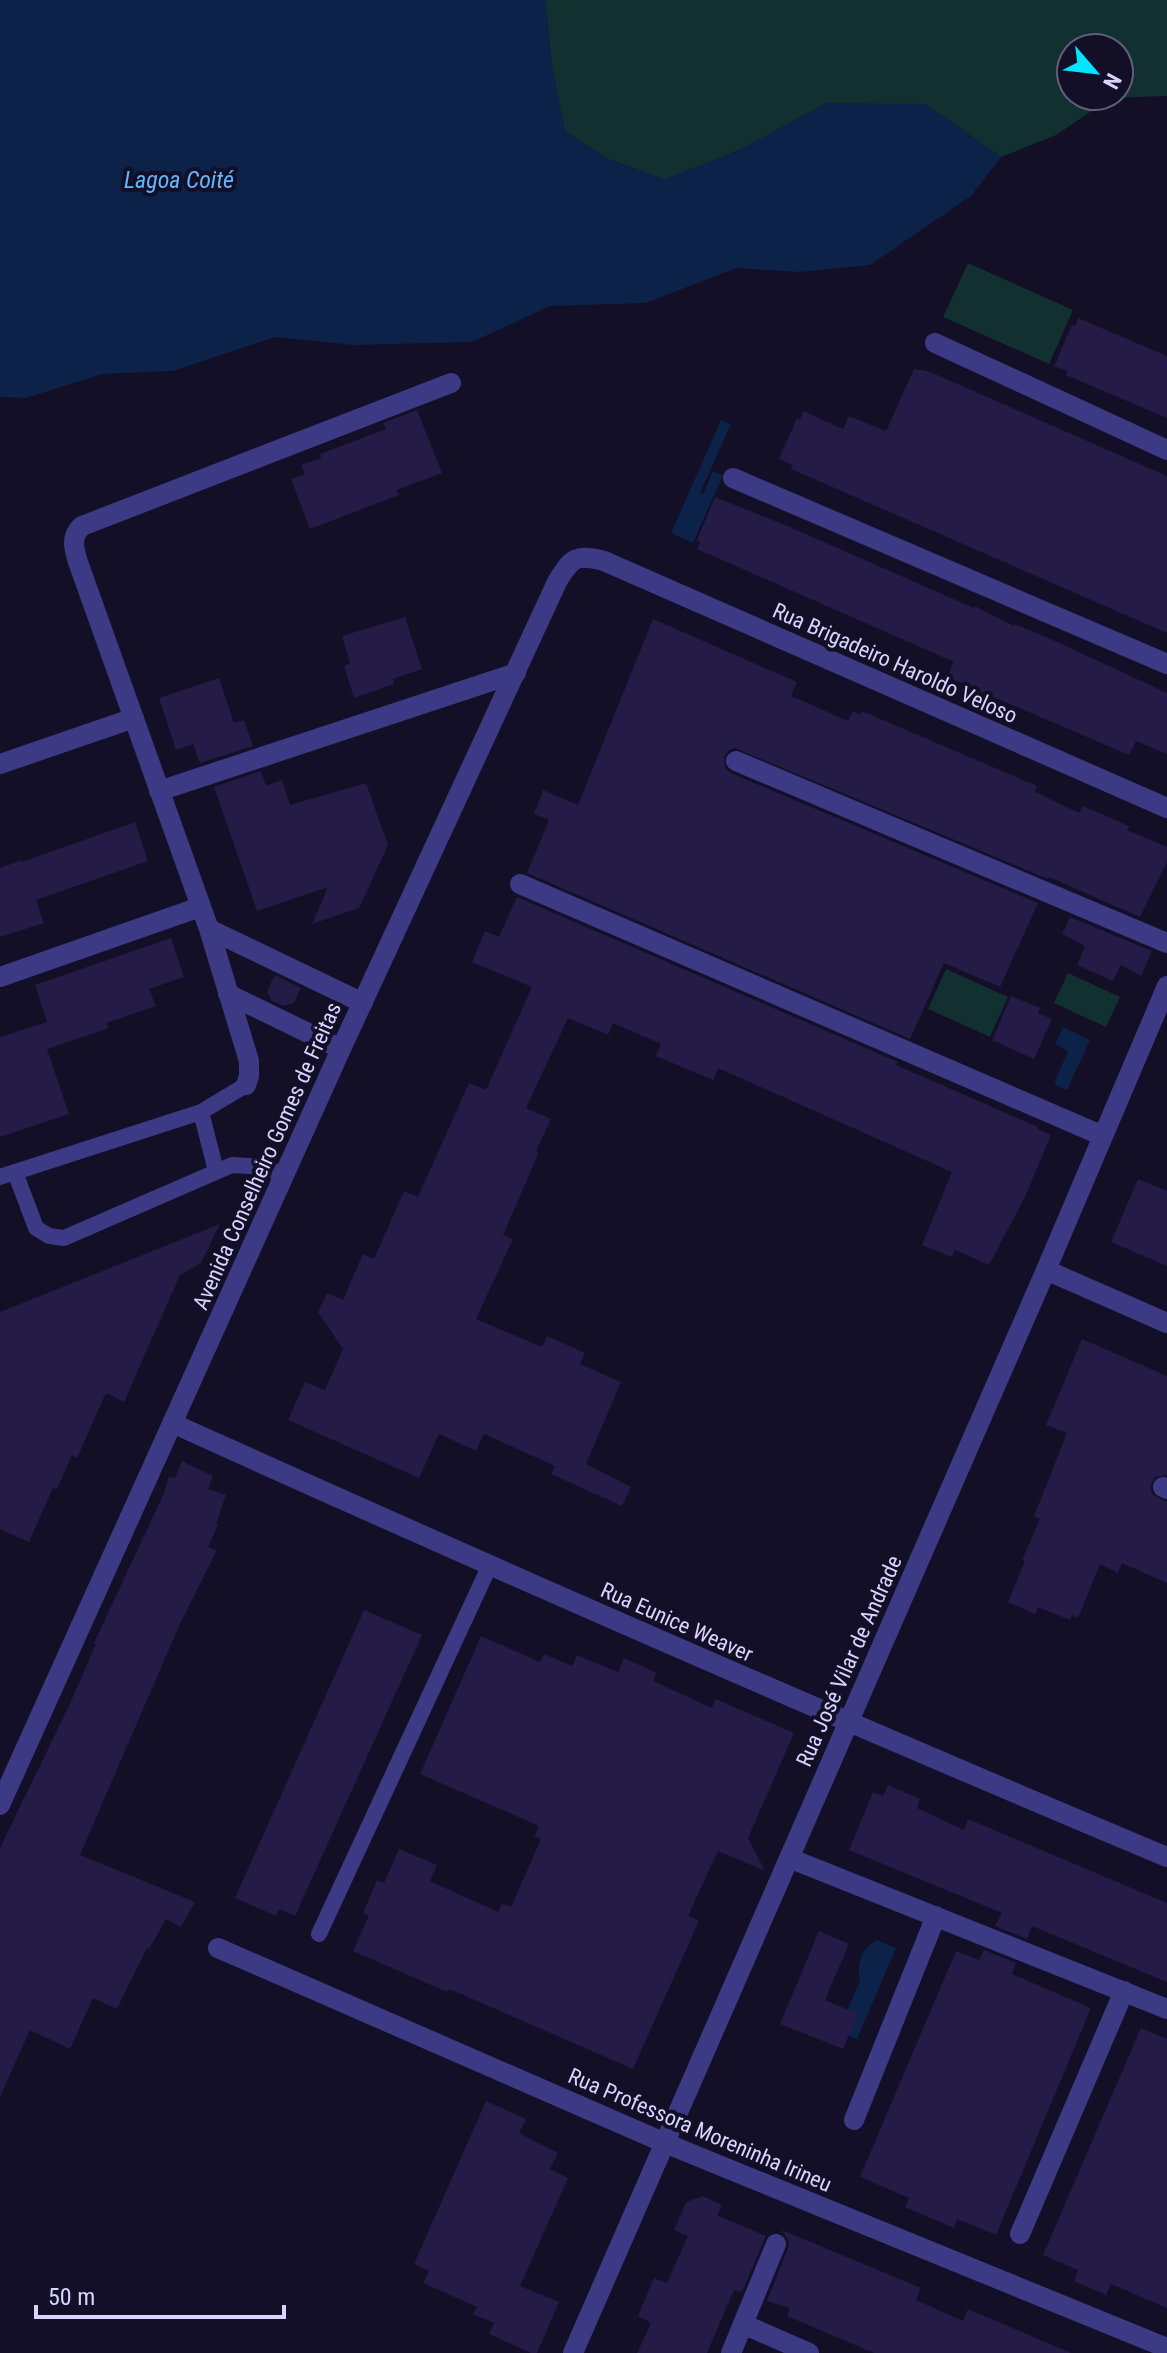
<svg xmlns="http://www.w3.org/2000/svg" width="1167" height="2353" font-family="'Roboto Condensed',sans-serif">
	<rect width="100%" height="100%" fill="#130f26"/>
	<path fill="#12302f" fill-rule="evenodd" d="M 545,0 L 1167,0 L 1167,96 L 1111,98 L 1056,135 L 1001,157 L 925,104 L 737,151 L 666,180 L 608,159 L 565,131 L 552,66 ZM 1071,48 L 1119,48 L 1119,96 L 1071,96 Z
		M 968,263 L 1073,310 L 1049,364 L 943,317 Z
		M 946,969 L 1008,997 L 990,1037 L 928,1009 Z
		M 1068,973 L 1120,997 L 1106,1027 L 1054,1003 Z"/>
	<path fill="#0c2248" d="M 0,0 L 545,0 L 552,66 L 565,131 L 608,159 L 665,179 L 737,151 L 826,103 L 925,104 L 1001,157 L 971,196 L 870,265 L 800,272 L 736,268 L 646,303 L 550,306 L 472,342 L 353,345 L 275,337 L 173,371 L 102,374 L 26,398 L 0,397 Z
		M 721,420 L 731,424 L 700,493 L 703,494 L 713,471 L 723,475 L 693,543 L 671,533 Z
		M 1063,1027 L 1090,1040 L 1067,1090 L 1054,1084 L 1068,1051 L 1055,1044 Z
		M 877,1940 L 896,1948 L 857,2039 L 838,2031 L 860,1981 C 856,1965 862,1947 877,1940 Z"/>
	<path fill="#241b47" d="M 1078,318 L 1167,356 L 1167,418 L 1066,375 L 1067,371 L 1054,366 L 1072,325 L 1075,326 Z
		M 914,369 L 928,371 L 1167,476 L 1167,633 L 791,469 L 792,465 L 779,459 L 797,418 L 800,420 L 803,411 L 843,429 L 849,416 L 886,431 Z
		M 417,410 L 442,473 L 397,490 L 399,495 L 310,529 L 291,479 L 305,474 L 301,465 L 321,458 L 320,454 L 386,429 L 383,423 Z
		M 715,497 L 785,525 L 974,608 L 975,606 L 1014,626 L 1015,624 L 1055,641 L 1167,693 L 1167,754 L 1136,741 L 1129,755 L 947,677 L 954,662 L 697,549 L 700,542 L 697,540 Z
		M 405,617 L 422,669 L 393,679 L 394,684 L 354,698 L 344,666 L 350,663 L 342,636 Z
		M 653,619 L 797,682 L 791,696 L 803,701 L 848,721 L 853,711 L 861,715 L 862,711 L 1037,786 L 1035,792 L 1079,813 L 1083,806 L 1129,826 L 1127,830 L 1167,847 L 1167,862 L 1140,917 L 1049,877 L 1048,879 L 735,748 L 729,750 L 724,757 L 725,768 L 731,773 L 1038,903 L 1000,987 L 944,963 L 910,1039 L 527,873 L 549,820 L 534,814 L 543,790 L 578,805 Z
		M 219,678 L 234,723 L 244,720 L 253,746 L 200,763 L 193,744 L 176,750 L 159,698 Z
		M 261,771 L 266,786 L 282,780 L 290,805 L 366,783 L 388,845 L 359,908 L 312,924 L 328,887 L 257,911 L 214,787 Z
		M 135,822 L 148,861 L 36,900 L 44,923 L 0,937 L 0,868 L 22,860 L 22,862 Z
		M 517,897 L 898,1062 L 896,1065 L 1038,1127 L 1037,1129 L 1051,1135 L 1025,1197 L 989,1265 L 955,1250 L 952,1257 L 922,1245 L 952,1172 L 718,1068 L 713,1080 L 656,1056 L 661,1044 L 613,1023 L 608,1035 L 568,1018 L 526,1108 L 551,1119 L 536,1151 L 539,1152 L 503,1235 L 513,1239 L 476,1319 L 542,1347 L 547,1336 L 585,1353 L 580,1364 L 621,1382 L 586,1464 L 631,1487 L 622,1506 L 551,1474 L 555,1466 L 484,1434 L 476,1451 L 439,1434 L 419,1478 L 288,1420 L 305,1382 L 325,1390 L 343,1349 L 318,1312 L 327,1293 L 343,1300 L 363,1254 L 374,1259 L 404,1191 L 418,1197 L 469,1083 L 486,1090 L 532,987 L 472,962 L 485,931 L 499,937 Z
		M 1070,917 L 1152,951 L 1141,976 L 1121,965 L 1113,981 L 1077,965 L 1085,946 L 1062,934 Z
		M 171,938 L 184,977 L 149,989 L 156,1006 L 106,1023 L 109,1028 L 47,1049 L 69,1114 L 0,1137 L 0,1037 L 47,1022 L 35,985 Z
		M 275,975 L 301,988 L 294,1003 L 283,1006 L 272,1001 L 267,991 Z
		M 1011,996 L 1040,1008 L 1038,1013 L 1052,1019 L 1034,1059 L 992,1040 Z
		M 1138,1179 L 1167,1191 L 1167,1266 L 1111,1242 Z
		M 220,1224 L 201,1263 L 180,1275 L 124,1402 L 106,1393 L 77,1458 L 72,1455 L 57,1489 L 53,1488 L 29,1542 L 0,1529 L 0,1312 Z
		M 1082,1339 L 1167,1376 L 1167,1475 L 1155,1477 L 1150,1487 L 1153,1495 L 1167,1502 L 1167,1583 L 1122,1563 L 1118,1573 L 1100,1564 L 1078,1618 L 1072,1615 L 1070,1620 L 1038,1607 L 1035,1614 L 1008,1602 L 1025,1561 L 1022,1560 L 1040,1519 L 1034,1516 L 1067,1433 L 1046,1425 Z
		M 182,1461 L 213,1476 L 208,1489 L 226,1495 L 216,1524 L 218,1525 L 208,1547 L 217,1550 L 179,1626 L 80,1855 L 195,1902 L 181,1927 L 166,1919 L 149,1949 L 147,1948 L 117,2009 L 93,1998 L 70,2049 L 30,2030 L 0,2097 L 0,1848 L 67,1710 L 96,1644 L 94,1643 L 164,1493 L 169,1476 L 175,1478 Z
		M 364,1610 L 422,1635 L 295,1916 L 279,1909 L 276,1916 L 235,1898 Z
		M 481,1636 L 540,1662 L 544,1654 L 572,1666 L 577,1655 L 618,1672 L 624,1658 L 657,1673 L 653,1681 L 712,1708 L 716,1699 L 794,1733 L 748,1838 L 765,1871 L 718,1851 L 688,1916 L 699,1921 L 633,2069 L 461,1994 L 449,1989 L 447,1992 L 353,1951 L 369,1916 L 363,1913 L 377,1880 L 384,1883 L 399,1849 L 437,1865 L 430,1881 L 498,1912 L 502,1903 L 511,1907 L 541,1839 L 534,1836 L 539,1826 L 420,1774 Z
		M 888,1785 L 920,1799 L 917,1808 L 964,1830 L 968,1819 L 1167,1903 L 1167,1982 L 1032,1926 L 1027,1939 L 995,1926 L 1002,1913 L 849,1850 L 873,1792 L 883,1796 Z
		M 819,1931 L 849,1944 L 825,2000 L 858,2014 L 843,2049 L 780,2024 Z
		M 984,1950 L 1016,1963 L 1012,1974 L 1091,2008 L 996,2235 L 957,2219 L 954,2228 L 905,2207 L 909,2198 L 860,2177 L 956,1951 L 979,1960 Z
		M 1141,2028 L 1167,2039 L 1167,2308 L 1111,2284 L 1106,2295 L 1074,2281 L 1078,2270 L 1043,2255 Z
		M 486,2101 L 526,2119 L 519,2133 L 558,2153 L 550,2169 L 568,2178 L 520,2286 L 559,2302 L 537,2353 L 531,2353 L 489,2334 L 494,2323 L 473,2314 L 477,2307 L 423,2283 L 429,2271 L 414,2264 Z
		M 703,2196 L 722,2205 L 717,2215 L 766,2236 L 742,2292 L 734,2290 L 707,2353 L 637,2353 L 651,2323 L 638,2316 L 654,2278 L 667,2283 L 688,2236 L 674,2230 L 686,2202 Z
		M 782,2230 L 921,2288 L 916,2300 L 963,2321 L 968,2309 L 1071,2353 L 874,2353 L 787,2316 L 790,2308 L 767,2301 L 788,2248 L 789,2242 Z"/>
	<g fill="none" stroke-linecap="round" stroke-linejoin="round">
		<path stroke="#3d3a85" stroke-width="16" d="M 201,1112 L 216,1171
			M 15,1172 L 36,1228 L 49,1236 L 64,1238 L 232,1165 L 265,1167 L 285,1176
			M 0,1177 L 201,1112 L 246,1085
			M 319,1934 L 489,1567"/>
		<path stroke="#3d3a85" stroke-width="20" d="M 935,343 L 1167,450
			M 733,478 L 1167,664
			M 736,761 L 1167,943
			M 0,764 L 134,718
			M 159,791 L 516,673
			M 520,884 L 1103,1136
			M 209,929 L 363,1003
			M 0,977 L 200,907
			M 228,994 L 341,1049
			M 246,1085 L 249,1076 L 249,1061 L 209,929 L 78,562 C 74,549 70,536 82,526 L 451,383
			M 1046,1270 L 1167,1323
			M 172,1423 C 502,1572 833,1717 1167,1857
			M 1163,1487 L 1167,1489
			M 0,1805 L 341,1049 L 557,582 C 572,557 576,554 604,561 L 1167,808
			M 789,1858 L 1167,2009
			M 218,1948 L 665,2143 L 1167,2348
			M 854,2120 L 936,1916
			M 1020,2234 L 1124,1991
			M 743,2324 L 809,2353
			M 573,2353 L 1046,1270 L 1167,986
			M 731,2353 L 776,2244"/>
	</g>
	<g text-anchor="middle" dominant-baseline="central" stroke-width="8" stroke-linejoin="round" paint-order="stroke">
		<g font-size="22" fill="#d9d4ff" stroke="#130f26">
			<text transform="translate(895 663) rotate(24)">Rua Brigadeiro Haroldo Veloso</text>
			<text transform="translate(267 1156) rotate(-66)">Avenida Conselheiro Gomes de Freitas</text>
			<text transform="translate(677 1622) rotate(24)">Rua Eunice Weaver</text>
			<text transform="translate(849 1661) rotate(-66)">Rua José Vilar de Andrade</text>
			<text transform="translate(700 2130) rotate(23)">Rua Professora Moreninha Irineu</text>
		</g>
		<g font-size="24" font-style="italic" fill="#62b6ff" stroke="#130f26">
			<text x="179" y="180">Lagoa Coité</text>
		</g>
	</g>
	<g transform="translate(1095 72) rotate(118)"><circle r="38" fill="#130f26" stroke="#625e7d" stroke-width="2"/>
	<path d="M0-6L14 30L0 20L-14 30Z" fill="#00e5ff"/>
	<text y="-12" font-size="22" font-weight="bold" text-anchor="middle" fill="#d9d4ff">N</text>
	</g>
	<path d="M36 2305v12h248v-12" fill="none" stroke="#d9d4ff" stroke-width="4"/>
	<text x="48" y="2305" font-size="24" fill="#d9d4ff" stroke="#130f26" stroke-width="6" paint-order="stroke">50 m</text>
</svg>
